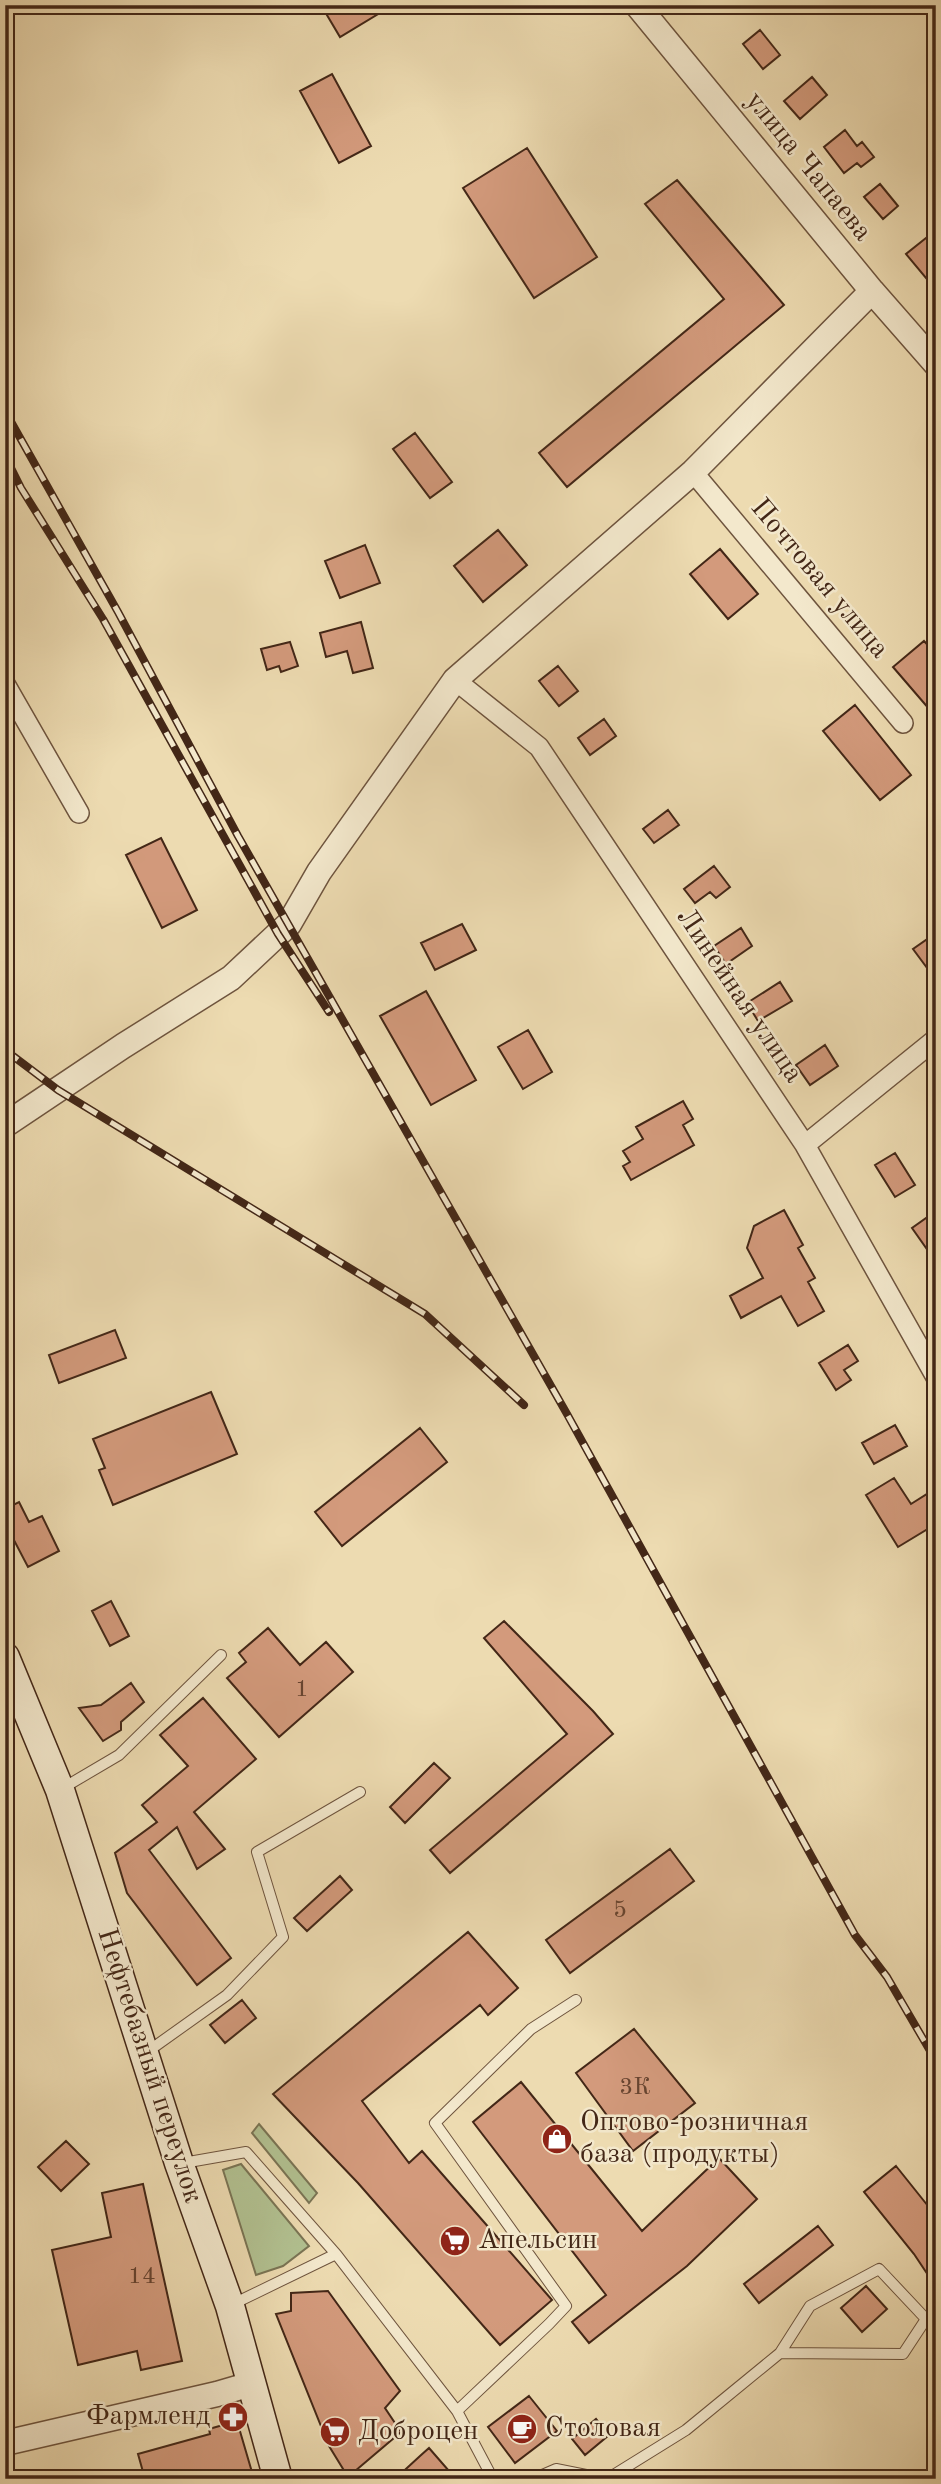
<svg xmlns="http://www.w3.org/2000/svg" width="941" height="2484" font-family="'Old Standard TT',serif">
	<rect width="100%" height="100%" fill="#eddbb1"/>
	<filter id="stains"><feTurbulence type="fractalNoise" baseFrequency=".00286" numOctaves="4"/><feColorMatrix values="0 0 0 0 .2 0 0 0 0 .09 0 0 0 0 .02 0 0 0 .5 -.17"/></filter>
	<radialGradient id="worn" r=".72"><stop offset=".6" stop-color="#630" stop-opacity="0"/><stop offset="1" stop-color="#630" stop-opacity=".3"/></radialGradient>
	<path fill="#b2c191" stroke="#7a7454" stroke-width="2" d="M 259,2124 L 317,2193 L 309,2203 L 252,2133 Z
		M 241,2164 L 309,2246 L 283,2266 L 256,2275 L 223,2170 Z"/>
	<path fill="#d39a7c" stroke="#432717" stroke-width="2" d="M 321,5 L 393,5 L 340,37 Z
		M 760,30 L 780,55 L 763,69 L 743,44 Z
		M 332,74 L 371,146 L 339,163 L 300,91 Z
		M 812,77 L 827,95 L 800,119 L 784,101 Z
		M 845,130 L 857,146 L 862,142 L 874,157 L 861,167 L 857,163 L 844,173 L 824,147 Z
		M 527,148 L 597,257 L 534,298 L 463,188 Z
		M 677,180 L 784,305 L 567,487 L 539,453 L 724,299 L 645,204 Z
		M 880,184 L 898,206 L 883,219 L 864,197 Z
		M 936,230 L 936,290 L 906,254 Z
		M 415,433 L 452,482 L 430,498 L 393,449 Z
		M 498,530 L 527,565 L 483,602 L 454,566 Z
		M 365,545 L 380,583 L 340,598 L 325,561 Z
		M 720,549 L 758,594 L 728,619 L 690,574 Z
		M 361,622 L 373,668 L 353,673 L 347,651 L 326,657 L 320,633 Z
		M 924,641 L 936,654 L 936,717 L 893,667 Z
		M 290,642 L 298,666 L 281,672 L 279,666 L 267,670 L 261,649 Z
		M 558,666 L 578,691 L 559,706 L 539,681 Z
		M 855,705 L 911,775 L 880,800 L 823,731 Z
		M 604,719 L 616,736 L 590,755 L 578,738 Z
		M 668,810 L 679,825 L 654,843 L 643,829 Z
		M 161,838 L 197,910 L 162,928 L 126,855 Z
		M 714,866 L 730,887 L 716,898 L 710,892 L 695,903 L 684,889 Z
		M 462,924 L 476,950 L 435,970 L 421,943 Z
		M 741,928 L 752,946 L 726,964 L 714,946 Z
		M 936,933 L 936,980 L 913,949 Z
		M 780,982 L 792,1001 L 758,1021 L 747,1003 Z
		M 426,991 L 476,1080 L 431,1105 L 380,1016 Z
		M 528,1030 L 552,1072 L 523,1089 L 498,1047 Z
		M 825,1045 L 838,1066 L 810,1085 L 796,1065 Z
		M 683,1101 L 693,1119 L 683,1125 L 694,1145 L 631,1180 L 623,1166 L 630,1162 L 623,1151 L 643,1139 L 636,1127 Z
		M 895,1153 L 915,1185 L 895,1197 L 875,1165 Z
		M 784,1210 L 803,1245 L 798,1248 L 815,1278 L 808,1282 L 824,1311 L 798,1326 L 781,1296 L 741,1318 L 730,1296 L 763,1278 L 747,1248 L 754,1226 Z
		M 936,1211 L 936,1262 L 912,1228 Z
		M 115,1330 L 126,1358 L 59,1383 L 49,1355 Z
		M 848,1345 L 858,1361 L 844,1370 L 851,1380 L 836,1390 L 819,1363 Z
		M 211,1392 L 237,1454 L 113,1505 L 99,1470 L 105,1468 L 93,1439 Z
		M 895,1425 L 907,1446 L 874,1464 L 862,1443 Z
		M 420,1428 L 447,1462 L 342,1546 L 315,1512 Z
		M 894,1478 L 911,1504 L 927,1494 L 936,1509 L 936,1524 L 898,1547 L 866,1495 Z
		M 19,1502 L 29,1522 L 42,1516 L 59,1551 L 28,1567 L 5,1523 L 5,1509 Z
		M 111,1601 L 129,1636 L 110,1646 L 92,1611 Z
		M 504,1621 L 593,1711 L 613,1734 L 450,1873 L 430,1850 L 567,1734 L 484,1638 Z
		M 268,1628 L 300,1665 L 326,1642 L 353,1672 L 279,1737 L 227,1678 L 246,1662 L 239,1653 Z
		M 131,1683 L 144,1702 L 121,1722 L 121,1730 L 103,1741 L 79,1708 L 101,1705 Z
		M 203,1698 L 256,1759 L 194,1812 L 225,1849 L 197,1869 L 177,1827 L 149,1850 L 231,1958 L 197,1985 L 127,1893 L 115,1853 L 157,1822 L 142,1805 L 188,1766 L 160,1735 Z
		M 434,1763 L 450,1778 L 405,1823 L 390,1807 Z
		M 670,1849 L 694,1881 L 570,1973 L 546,1940 Z
		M 340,1876 L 352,1890 L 307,1931 L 294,1918 Z
		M 468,1932 L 518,1988 L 488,2015 L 480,2005 L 362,2101 L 409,2163 L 422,2151 L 552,2300 L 500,2345 L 358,2183 L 273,2094 Z
		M 242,2000 L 256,2018 L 225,2043 L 210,2025 Z
		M 634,2029 L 695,2103 L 633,2151 L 576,2073 Z
		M 521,2082 L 642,2231 L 719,2158 L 757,2199 L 687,2266 L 589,2343 L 572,2322 L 606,2295 L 473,2122 Z
		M 66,2141 L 89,2164 L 61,2191 L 38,2167 Z
		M 896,2166 L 936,2216 L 936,2287 L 914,2254 L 864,2192 Z
		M 143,2184 L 182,2361 L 141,2370 L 137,2351 L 78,2365 L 52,2250 L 111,2237 L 102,2193 Z
		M 818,2226 L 833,2245 L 759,2303 L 744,2284 Z
		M 866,2286 L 887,2309 L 862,2332 L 841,2308 Z
		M 328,2291 L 400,2391 L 385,2408 L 401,2432 L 348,2477 L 329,2446 L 276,2314 L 291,2311 L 291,2293 Z
		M 529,2396 L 557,2431 L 515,2463 L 488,2427 Z
		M 596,2419 L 609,2435 L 585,2455 L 572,2439 Z
		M 237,2421 L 254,2479 L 145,2479 L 138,2454 L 210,2434 L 209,2429 Z
		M 429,2448 L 456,2479 L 395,2479 L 420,2456 Z"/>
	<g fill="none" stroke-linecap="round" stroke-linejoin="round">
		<g stroke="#6e543e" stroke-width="12">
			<path id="service" d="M 63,1788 L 119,1755 L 221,1655
				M 147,2052 L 227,1995 L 283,1937 L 257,1852 L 360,1792
				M 183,2163 L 246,2152 L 336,2254 L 231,2305
				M 336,2254 L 457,2411
				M 493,2479 L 457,2411 L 549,2324 L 566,2306 L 435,2123 L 531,2029 L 576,2000
				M 533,2479 L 556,2469 L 606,2479
				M 607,2479 L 686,2430 L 780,2353 L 810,2306 L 879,2269 L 926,2319 L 903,2354 L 780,2353"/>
		</g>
		<g stroke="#6e543e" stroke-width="22">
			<path id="minor" d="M 693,472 L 903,723
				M 455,680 L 539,747 L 805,1145 L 936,1377
				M 5,684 L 79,813
				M 805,1145 L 936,1039"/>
		</g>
		<g stroke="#6e543e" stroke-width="27">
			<path id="tertiary" d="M 637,5 L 872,291 L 936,364
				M 5,1125 L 123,1046 L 231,978 L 278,934 L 289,924 L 319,872 L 455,680 L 693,472 L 872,291
				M 5,2443 L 217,2394 L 251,2384"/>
		</g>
		<g stroke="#432717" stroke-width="31">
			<path id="secondary" d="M 5,1657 L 60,1790 L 179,2163 L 230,2306 L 278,2479"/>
		</g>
		<use href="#service" stroke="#f3e8cc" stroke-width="10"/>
		<use href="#minor" stroke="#f3e8cc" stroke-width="19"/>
		<use href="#tertiary" stroke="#f3e8cc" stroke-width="24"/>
		<use href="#secondary" stroke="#f3e8cc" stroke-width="28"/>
		<g stroke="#432717" stroke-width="8">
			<path id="rail" d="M 5,411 L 118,612 L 238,836 L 567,1414 L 855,1935 L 887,1977 L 936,2061
				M 5,456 L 21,488 L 103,619 L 278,934 L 329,1012
				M 5,1050 L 58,1090 L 425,1314 L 524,1405"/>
		</g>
		<use href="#rail" stroke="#f3e8cc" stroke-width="5" stroke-dasharray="16" stroke-linecap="butt"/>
	</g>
	<defs>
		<g id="shop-disc" transform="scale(1.575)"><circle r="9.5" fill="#8f2418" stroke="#f3e8cc"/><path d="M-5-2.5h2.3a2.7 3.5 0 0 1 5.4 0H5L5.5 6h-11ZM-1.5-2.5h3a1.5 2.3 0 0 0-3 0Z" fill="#fff"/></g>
		<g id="supermarket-disc" transform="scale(1.575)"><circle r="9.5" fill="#8f2418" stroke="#f3e8cc"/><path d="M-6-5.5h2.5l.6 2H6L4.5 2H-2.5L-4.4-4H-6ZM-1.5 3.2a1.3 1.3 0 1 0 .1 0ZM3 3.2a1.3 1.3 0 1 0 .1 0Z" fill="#fff"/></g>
		<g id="pharmacy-disc" transform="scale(1.575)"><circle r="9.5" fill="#8f2418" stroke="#f3e8cc"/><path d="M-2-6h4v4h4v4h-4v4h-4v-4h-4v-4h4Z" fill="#fff"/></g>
		<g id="cafe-disc" transform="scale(1.575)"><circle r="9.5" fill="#8f2418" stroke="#f3e8cc"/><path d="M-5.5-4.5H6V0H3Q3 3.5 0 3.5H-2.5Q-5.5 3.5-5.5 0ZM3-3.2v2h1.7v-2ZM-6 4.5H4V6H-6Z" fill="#fff"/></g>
	</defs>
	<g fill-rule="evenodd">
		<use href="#shop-disc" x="557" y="2139"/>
		<use href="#supermarket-disc" x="455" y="2241"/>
		<use href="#pharmacy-disc" x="233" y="2417"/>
		<use href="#cafe-disc" x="522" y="2429"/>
		<use href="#supermarket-disc" x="335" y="2432"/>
	</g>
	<g text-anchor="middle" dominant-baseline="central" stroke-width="5" stroke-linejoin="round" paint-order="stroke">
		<g font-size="24" fill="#674430">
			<text x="302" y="1690">1</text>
			<text x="620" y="1911">5</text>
			<text x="635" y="2088">3К</text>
			<text x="142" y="2277">14</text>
		</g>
		<g font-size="28" fill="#432717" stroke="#f3e8cc">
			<text transform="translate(808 167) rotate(51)">улица Чапаева</text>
			<text transform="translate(819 579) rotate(50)">Почтовая улица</text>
			<text transform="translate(739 996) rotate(56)">Линейная улица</text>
			<text transform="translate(149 2066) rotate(72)">Нефтебазный переулок</text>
		</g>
		<g font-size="28" fill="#432717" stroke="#f3e8cc" text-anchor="start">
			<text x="580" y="2123">Оптово-розничная<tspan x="580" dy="32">база (продукты)</tspan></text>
			<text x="478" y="2241">Апельсин</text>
			<text x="210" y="2417" text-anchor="end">Фармленд</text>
			<text x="545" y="2429">Столовая</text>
			<text x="358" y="2432">Доброцен</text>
		</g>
	</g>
	<rect width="941" height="2484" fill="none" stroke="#eddbb1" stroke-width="28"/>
	<rect x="7" y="7" width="927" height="2470" fill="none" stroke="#432717" stroke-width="3.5"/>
	<rect x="14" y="14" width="913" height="2456" fill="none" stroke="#432717" stroke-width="2"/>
	<rect width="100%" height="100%" filter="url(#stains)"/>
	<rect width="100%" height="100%" fill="url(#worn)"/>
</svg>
